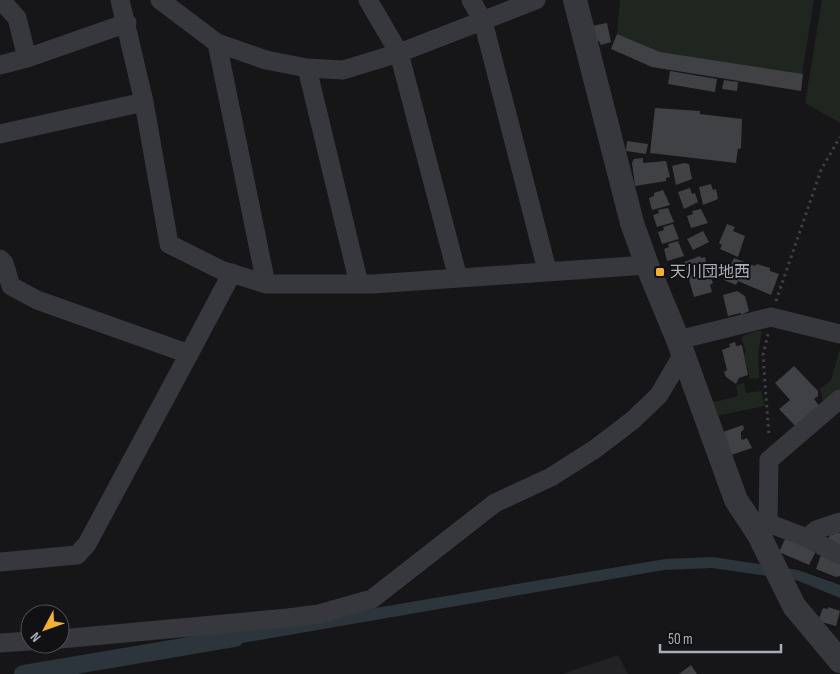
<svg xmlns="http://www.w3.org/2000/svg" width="840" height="674" font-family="'Sofia Sans Condensed','Noto Sans JP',sans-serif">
	<rect width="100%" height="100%" fill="#161618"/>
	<path fill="#222225" d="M 618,655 L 628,674 L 562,674 Z"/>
	<path fill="#1e261f" d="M 620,0 L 814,0 L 802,74 L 660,52 L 617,34 Z
		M 822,0 L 840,0 L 840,123 L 805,103 Z
		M 755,331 L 762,331 L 758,354 L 759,378 L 750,379 L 744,354 L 746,352 L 741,337 Z
		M 840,349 L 840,391 L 824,405 L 820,389 L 831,380 Z
		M 744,383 L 746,393 L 761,391 L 765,406 L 716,416 L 711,403 L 738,396 L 736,385 Z"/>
	<path fill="#2c353c" d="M 712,557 L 798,570 L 840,585 L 840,598 L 796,580 L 712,568 L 664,570 L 213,648 L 210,636 L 665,559 Z"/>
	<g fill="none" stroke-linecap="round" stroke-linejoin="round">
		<path stroke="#2c353c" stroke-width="18" d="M 23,674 L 235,638"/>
	</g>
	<path fill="#404145" d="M 607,23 L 611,42 L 601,45 L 599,41 L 596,42 L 592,26 Z
		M 617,34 L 660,52 L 803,74 L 801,91 L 652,67 L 611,49 Z
		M 670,71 L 717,79 L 715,92 L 668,84 Z
		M 724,80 L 738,82 L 737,91 L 722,89 Z
		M 655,108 L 700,111 L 700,114 L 742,119 L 741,148 L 738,149 L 736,163 L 650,153 Z
		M 627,141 L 648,144 L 646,154 L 626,151 Z
		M 643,158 L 643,163 L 666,161 L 670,177 L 666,178 L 666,181 L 635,186 L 632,163 L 634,159 Z
		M 684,163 L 689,164 L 692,179 L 676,185 L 672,166 Z
		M 711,184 L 713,190 L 716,189 L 718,199 L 703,205 L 699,187 Z
		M 690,188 L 692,194 L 695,193 L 698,202 L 684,209 L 678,192 Z
		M 663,190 L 670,205 L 652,210 L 649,198 L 654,196 L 654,193 Z
		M 668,208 L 674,222 L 657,227 L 653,215 L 659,213 L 658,210 Z
		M 701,209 L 708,223 L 691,228 L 687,216 L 693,214 L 692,211 Z
		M 673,224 L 679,239 L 662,244 L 658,232 L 664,230 L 663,227 Z
		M 727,224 L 735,227 L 733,231 L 745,236 L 738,257 L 720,249 L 722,245 L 719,243 Z
		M 703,231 L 709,242 L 693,250 L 687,239 Z
		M 678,241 L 684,256 L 667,261 L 664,249 L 669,247 L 668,244 Z
		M 700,256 L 701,258 L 705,257 L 709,277 L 711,277 L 713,283 L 710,285 L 712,292 L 694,297 L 684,262 Z
		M 734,258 L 755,266 L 757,264 L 770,268 L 770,271 L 779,274 L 771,295 L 738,281 L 736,285 L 724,280 Z
		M 737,291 L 745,296 L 749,311 L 741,315 L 741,313 L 728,316 L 723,295 Z
		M 735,342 L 736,346 L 742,345 L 748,375 L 739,378 L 736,384 L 726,377 L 724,372 L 727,370 L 722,350 L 730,347 L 729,344 Z
		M 794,366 L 818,391 L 818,396 L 814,399 L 821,408 L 798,429 L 779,409 L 790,400 L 775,383 Z
		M 743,425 L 744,429 L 741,432 L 741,437 L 742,440 L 747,438 L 752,448 L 731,455 L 723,432 Z
		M 835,531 L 840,533 L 840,547 L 827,540 L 831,534 L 833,535 Z
		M 785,539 L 816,551 L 809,565 L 779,552 Z
		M 822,552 L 840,562 L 840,576 L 836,577 L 816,569 Z
		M 828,607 L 840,611 L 836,626 L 818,621 L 823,608 L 828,609 Z
		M 691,665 L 697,674 L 679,674 Z"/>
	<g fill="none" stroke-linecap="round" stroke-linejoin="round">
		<path stroke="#3d3f44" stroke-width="3" stroke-dasharray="2.5 4" stroke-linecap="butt" d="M 776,301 L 821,170 L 840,137
			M 768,334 L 763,355 L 769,437"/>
		<path stroke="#37383d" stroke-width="19" d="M 1,0 L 17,18 L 27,58
			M 120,0 L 144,102 L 169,244 L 221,270 L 266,284 L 373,284 L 647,265
			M 160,0 L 217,43 L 266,60 L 307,68 L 343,70 L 399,53 L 536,0
			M 368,0 L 399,53 L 458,278
			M 471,0 L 483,21 L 547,270
			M 217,43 L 266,284
			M 0,65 L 27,58 L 127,23
			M 307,68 L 359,284
			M 0,134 L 144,102
			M 0,259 L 4,263 L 11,286 L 37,300 L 189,354 L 232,273
			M 678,340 L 771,317 L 840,334
			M 768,523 L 769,460 L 840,399
			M 761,532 L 768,523 L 807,538 L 840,555
			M 807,538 L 816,530 L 840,522
			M 0,562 L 77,555 L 87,544 L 189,354
			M 60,639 L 288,618 L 319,614 L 372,599 L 495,503 L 551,477 L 595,449 L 633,420 L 659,395 L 683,354
			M 0,643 L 30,641"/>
		<path stroke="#37383d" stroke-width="24" d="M 575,0 L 632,223 L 647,265 L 678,340 L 736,500 L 759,535 L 794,606 L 840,661"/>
	</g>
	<rect fill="#f2b134" stroke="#111113" stroke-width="2" x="655" y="267" width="10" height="10" rx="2.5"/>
	<g text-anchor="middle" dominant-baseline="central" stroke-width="4" stroke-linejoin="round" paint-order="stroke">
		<g font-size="16" fill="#a8adb8" stroke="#111113" text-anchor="start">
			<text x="670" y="272">天川団地西</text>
		</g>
	</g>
	<g transform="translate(45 629) rotate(229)"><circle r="24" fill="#111113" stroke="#4d4f55"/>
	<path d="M0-4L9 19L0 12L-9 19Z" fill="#f2b134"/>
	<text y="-8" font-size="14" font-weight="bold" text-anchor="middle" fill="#a8adb8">N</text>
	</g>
	<path d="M660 644v8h121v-8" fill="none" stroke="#a8adb8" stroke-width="2.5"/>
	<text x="668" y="644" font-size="15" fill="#a8adb8" stroke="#111113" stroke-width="4" paint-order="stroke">50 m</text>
</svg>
